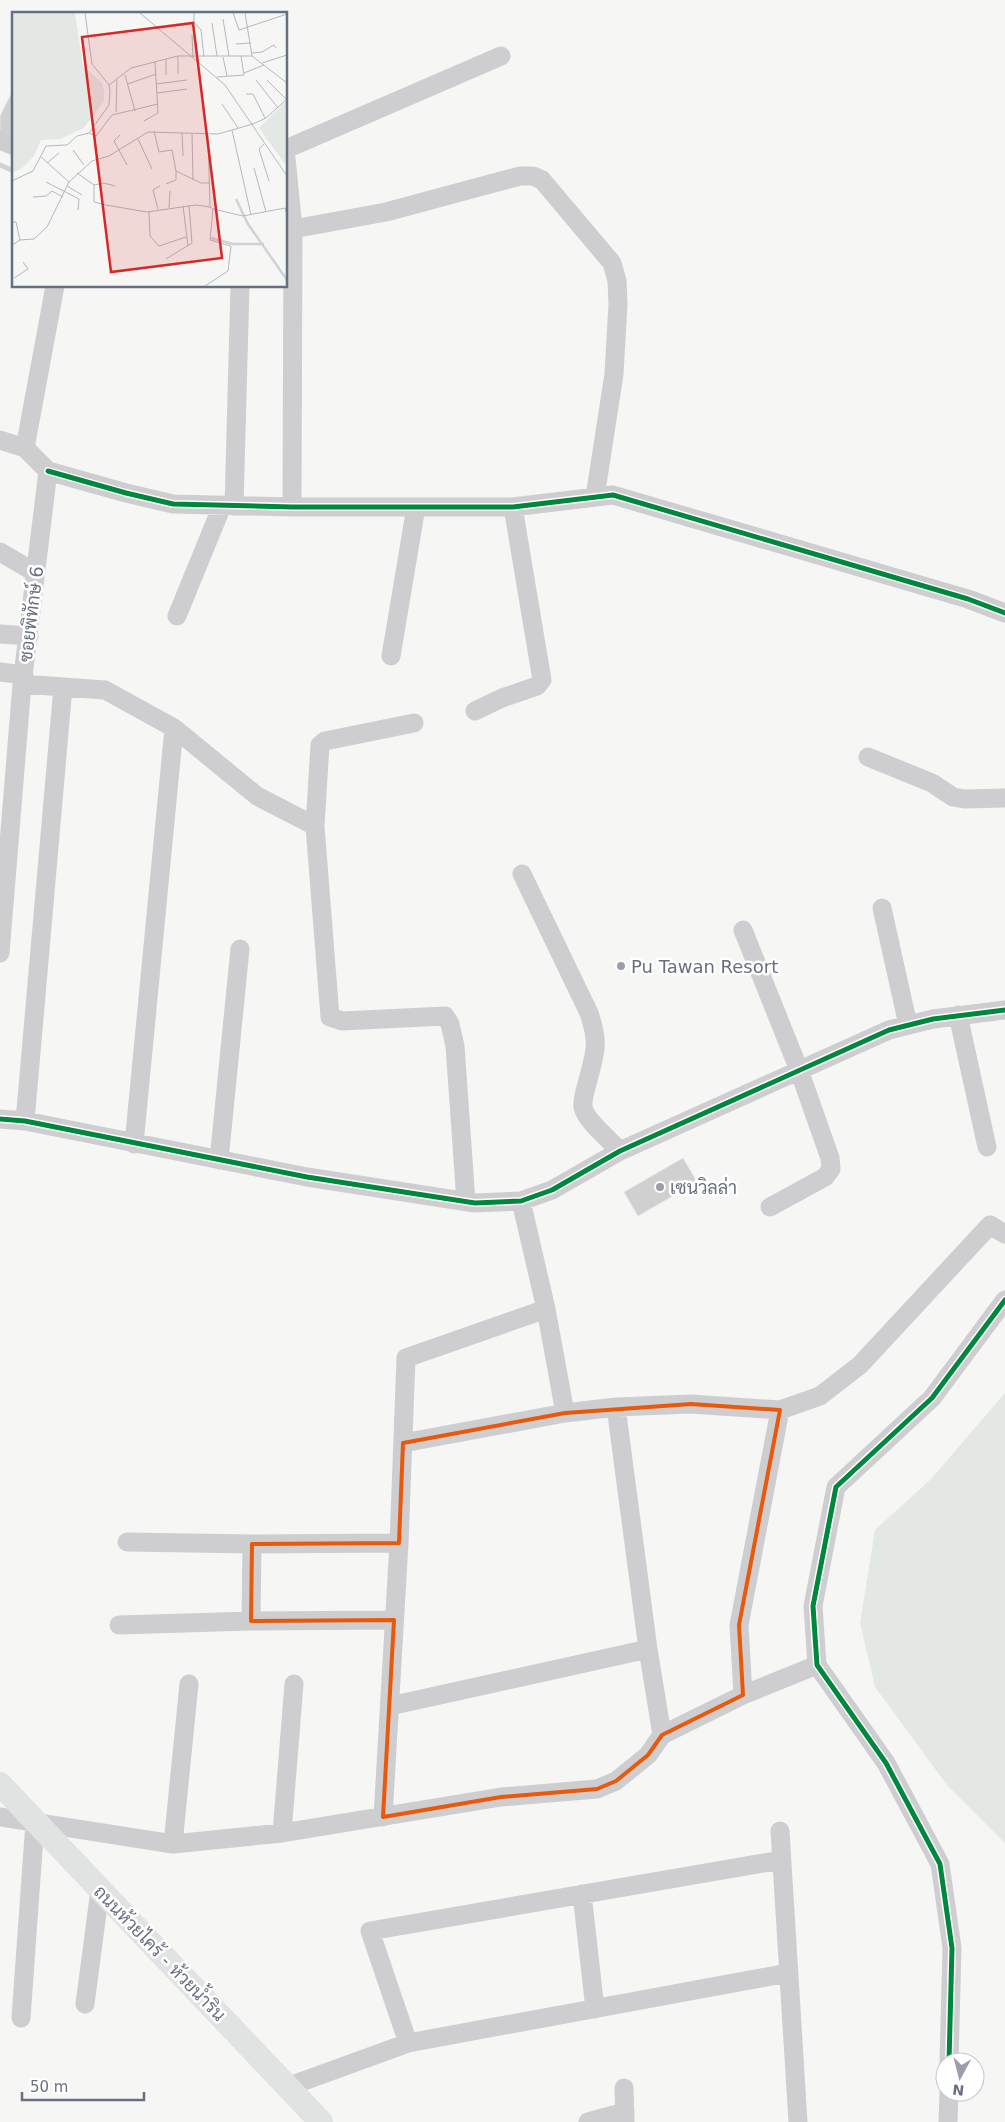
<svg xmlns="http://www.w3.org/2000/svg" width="1005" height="2122" font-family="'DejaVu Sans',Sarabun,sans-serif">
	<rect width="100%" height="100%" fill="#f6f6f5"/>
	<path fill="#e4e8e4" d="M 1005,1393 L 1005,1843 L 947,1785 L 875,1687 L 860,1623 L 875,1530 L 931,1479 Z"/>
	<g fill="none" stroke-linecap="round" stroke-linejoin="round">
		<path stroke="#d0d2d8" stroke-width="5" d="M 0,165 L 14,171"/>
	</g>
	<path fill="#d0d0d1" stroke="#e6e6e4" d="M 12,92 L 14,93 L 14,141 L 0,134 L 0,116 Z
		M 683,1158 L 697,1182 L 638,1216 L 624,1192 Z"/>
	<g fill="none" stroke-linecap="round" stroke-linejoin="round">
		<path stroke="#ceced0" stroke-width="19" d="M 0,140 L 14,146
			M 286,149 L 501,56
			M 286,158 L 293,229 L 292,507
			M 293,229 L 386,212 L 520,176 L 533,176 L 542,180 L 612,263 L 617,281 L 618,304 L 614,374 L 595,497
			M 0,440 L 25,448
			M 48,471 L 126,493 L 173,504 L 292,507 L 513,507 L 613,495 L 968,599 L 1005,613
			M 234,506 L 240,286
			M 0,552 L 36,573
			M 177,616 L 222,506
			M 0,634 L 29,636
			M 391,656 L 416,507
			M 0,672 L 24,675
			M 22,684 L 105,690 L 174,728 L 257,796 L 315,826 L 330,1017 L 342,1021 L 445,1016 L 450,1024 L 455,1046 L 466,1202
			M 475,711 L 502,698 L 537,686 L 542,680 L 513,507
			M 868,757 L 932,783 L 953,797 L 964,799 L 1005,798
			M 315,826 L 320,745 L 325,741 L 414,723
			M 522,874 L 589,1013 C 599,1043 596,1050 588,1080 C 586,1088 582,1099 583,1107 C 585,1120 611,1141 620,1151
			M 882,908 L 908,1025
			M 743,930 L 799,1070 L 830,1158 L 831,1169 L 825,1177 L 770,1207
			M 0,953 L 22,684 L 48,471 L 25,448 L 55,286
			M 958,1015 L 987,1147
			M 0,1119 L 25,1121 L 307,1177 L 475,1203 L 521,1201 L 552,1190 L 620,1151 L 889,1030 L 933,1019 L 1005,1010
			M 25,1121 L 63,687
			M 134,1144 L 174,728
			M 219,1160 L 240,949
			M 521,1201 L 546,1309 L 565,1413
			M 616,1407 L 648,1649 L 662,1735
			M 403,1443 L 565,1413 L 616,1407 L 691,1404 L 780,1410 L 820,1396 L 860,1365 L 990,1225 L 1005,1234
			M 127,1542 L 252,1544 L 399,1543
			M 251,1621 L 252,1544
			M 119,1625 L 251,1621 L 394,1620
			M 743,1695 L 739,1625 L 780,1410
			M 390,1706 L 648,1649
			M 0,1817 L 173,1844 L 282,1833 L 501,1797 L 597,1789 L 616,1781 L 648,1755 L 662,1735 L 743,1695 L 817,1665
			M 383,1817 L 399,1543 L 406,1358 L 546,1309
			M 780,1831 L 798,2122
			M 282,1833 L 294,1684
			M 173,1844 L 189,1684
			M 582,1894 L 595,2009
			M 85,2004 L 100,1890
			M 21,2018 L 35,1822
			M 408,2043 L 370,1931 L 781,1860
			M 949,2062 L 952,1948 L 940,1864 L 886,1763 L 817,1665 L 813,1606 L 836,1487 L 932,1398 L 1005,1300
			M 287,2087 L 408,2043 L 788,1973
			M 624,2088 L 625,2122
			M 588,2122 L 625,2112
			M 948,2122 L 949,2092"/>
		<path stroke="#e1e2e2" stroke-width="24" d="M 0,1784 L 321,2122"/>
		<g stroke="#fff" stroke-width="8">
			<path id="cycleway" d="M 48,471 L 126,493 L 173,504 L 292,507 L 513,507 L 613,495 L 968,599 L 1005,613
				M 0,1119 L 25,1121 L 307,1177 L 475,1203 L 521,1201 L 552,1190 L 620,1151 L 889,1030 L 933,1019 L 1005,1010
				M 949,2062 L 952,1948 L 940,1864 L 886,1763 L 817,1665 L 813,1606 L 836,1487 L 932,1398 L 1005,1300"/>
		</g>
		<use href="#cycleway" stroke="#00873e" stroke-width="5"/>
	</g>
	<path fill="none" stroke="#e8590c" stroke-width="4" stroke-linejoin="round" d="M 691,1404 L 780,1410 L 739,1625 L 743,1695 L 662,1735 L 648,1755 L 616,1781 L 597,1789 L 501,1797 L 383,1817 L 394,1620 L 251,1621 L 252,1544 L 399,1543 L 403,1443 L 565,1413 Z"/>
	<g fill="#9a9eaa" stroke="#fff" stroke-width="2">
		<circle cx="621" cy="966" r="5"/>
		<circle cx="660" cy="1187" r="5"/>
	</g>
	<g text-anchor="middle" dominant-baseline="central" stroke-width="5" stroke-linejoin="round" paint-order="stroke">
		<g font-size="18" fill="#696f82" stroke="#fff">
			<text transform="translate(31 614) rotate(-83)">ซอยพิทักษ์ 6</text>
			<text transform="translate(160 1953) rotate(46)">ถนนห้วยไคร้ - ห้วยน้ำริน</text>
		</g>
		<g font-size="18" fill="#696f82" stroke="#fff" text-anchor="start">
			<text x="631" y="966">Pu Tawan Resort</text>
			<text x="670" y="1187">เซนวิลล่า</text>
		</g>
	</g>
	<g transform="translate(12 12)">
		<rect width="275" height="275" fill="#f6f6f5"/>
		<path d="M 0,1 L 63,1 L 71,54 L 90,71 L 92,78 L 92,89 L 72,116 L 48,127 L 29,128 L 22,144 L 9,157 L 0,161 ZM 275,88 L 275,151 L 273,152 L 247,116 Z" fill="#e4e8e4"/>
		<path fill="none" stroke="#d0d2d8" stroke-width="2.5" d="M 224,187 L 236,212 L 275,268M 199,226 L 221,232 L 252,232"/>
		<path fill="none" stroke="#b6b8c0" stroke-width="1" d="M 73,1 L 80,52 L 97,73 L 98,79 L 97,93 L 77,121M 128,1 L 213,73 L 275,164M 182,1 L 182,10 L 189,18 L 192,45M 221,1 L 227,18 L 275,2M 233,1 L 240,44M 211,7 L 217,44M 200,11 L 205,44M 180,23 L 181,45M 224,32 L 239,31M 240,41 L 250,40 L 262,33 L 264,36M 166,44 L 166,62M 211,45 L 215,64M 154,47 L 154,63M 250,51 L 275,43M 232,61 L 252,53M 113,63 L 123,99M 205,65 L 232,63 L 229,44M 244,68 L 266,96M 255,68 L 274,87M 116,72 L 144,62M 144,72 L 175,68M 97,73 L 119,56 L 166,44 L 240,44 L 275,71M 145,81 L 175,77M 234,82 L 241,82 L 253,106M 210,92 L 226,116M 104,100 L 105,68M 132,109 L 146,101 L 143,50M 220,118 L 239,203M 142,119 L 147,140 L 160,138 L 164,159 L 189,171 L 198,171M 170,121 L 171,144M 180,122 L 181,168M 108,123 L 102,129 L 115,153M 126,127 L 140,157M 252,132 L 247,137 L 257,169M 61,138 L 72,153M 28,144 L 57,170M 35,151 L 47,141M 242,156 L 254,200M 65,161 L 82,173 L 82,190 L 94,193 L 135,200 L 184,193 L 198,195M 0,169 L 21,159 L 34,134 L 55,133 L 65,124 L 77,121 L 84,124 L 100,103 L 146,92M 34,170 L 67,187 L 66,198M 154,172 L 164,168 L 164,159M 82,173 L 92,171 L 103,174M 55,174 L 70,183M 21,185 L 34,184 L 40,179 L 51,185M 171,194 L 176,234M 157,196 L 158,179M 146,197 L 141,178 L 148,174M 201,197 L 231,204 L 273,196 L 275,203M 137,199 L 138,224 L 147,234 L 174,225M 0,210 L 4,210 L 8,228M 0,233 L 8,228 L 22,227 L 35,215 L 57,170 L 80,149 L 97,144 L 136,120 L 206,122 L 241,112 L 254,106 L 275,87M 154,247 L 180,231 L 177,193M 2,266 L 16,257 L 11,250M 193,274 L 216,259 L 219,234 L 198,228 L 201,197 L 198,195 L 196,123"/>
		<path fill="#d62828" fill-opacity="0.15" stroke="#d62828" stroke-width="2.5" d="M 181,11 L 210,246 L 99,260 L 70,25 Z"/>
		<rect width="275" height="275" fill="none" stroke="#696f82" stroke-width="2.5"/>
	</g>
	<g transform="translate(960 2077) rotate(187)"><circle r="24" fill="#ffffff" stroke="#c3c5cd"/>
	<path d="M0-4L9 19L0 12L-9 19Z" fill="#9a9eaa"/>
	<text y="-8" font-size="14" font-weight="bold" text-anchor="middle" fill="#696f82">N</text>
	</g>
	<path d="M22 2092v8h122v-8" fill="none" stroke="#696f82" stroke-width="2.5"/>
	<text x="30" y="2092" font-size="15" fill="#696f82" stroke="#ffffff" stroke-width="4" paint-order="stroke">50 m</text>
</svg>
